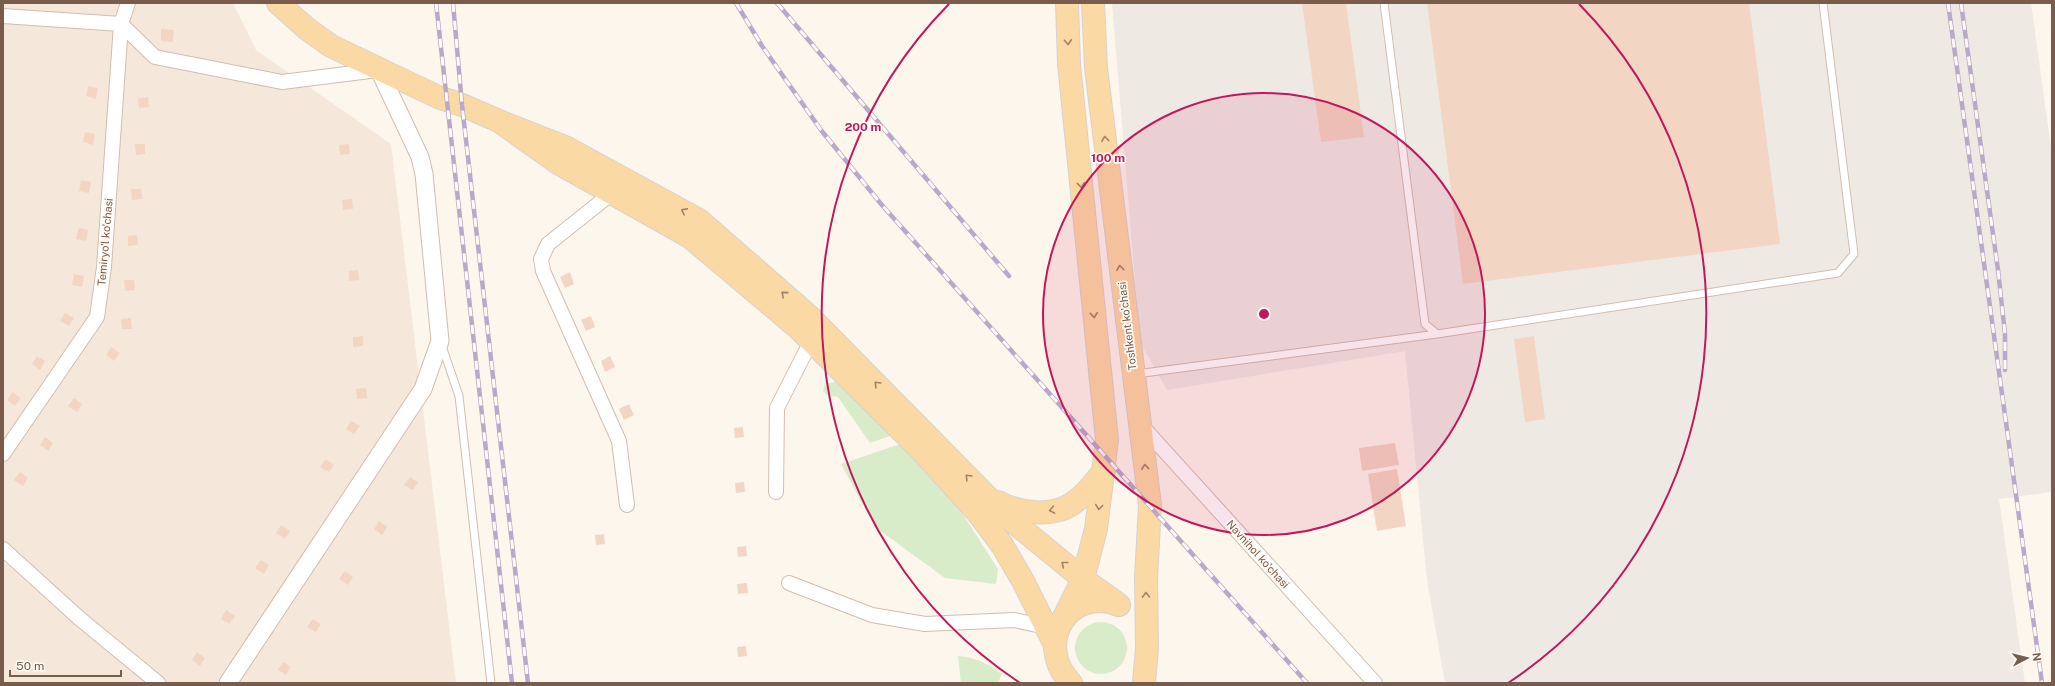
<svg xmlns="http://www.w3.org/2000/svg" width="2055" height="686" font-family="'Public Sans',sans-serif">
	<rect width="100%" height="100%" fill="#fdf6ec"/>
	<path fill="#f5e8da" d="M 3,3 L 233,3 L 256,50 L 391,144 L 456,683 L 3,683 Z"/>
	<path fill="#efe9e4" d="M 1112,3 L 2031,3 L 2052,155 L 2052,492 L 1999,499 L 2025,683 L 1445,683 L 1427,581 L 1405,351 L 1167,390 L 1140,342 Z"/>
	<path fill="#d8ecc9" d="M 839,381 L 896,434 L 870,443 L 838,397 L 827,395 L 823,391 L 825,384 Z
		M 903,443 L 957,505 L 998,569 L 996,584 L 945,578 L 875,527 L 841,464 Z
		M1075 648a26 26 0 1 1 52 0a26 26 0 1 1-52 0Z
		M 958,656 C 975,657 989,664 1002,674 L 998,683 L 961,683 Z"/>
	<path fill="#f3d5c3" d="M 1302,3 L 1346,3 L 1364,137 L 1321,142 Z
		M 1427,3 L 1749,3 L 1780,244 L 1463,284 Z
		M 161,29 L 174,30 L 173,42 L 161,41 Z
		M 88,86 L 98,88 L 96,99 L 86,96 Z
		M 148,97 L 149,107 L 139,108 L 138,98 Z
		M 85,132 L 95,134 L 93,145 L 83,142 Z
		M 135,144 L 145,144 L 145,154 L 136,155 Z
		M 349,144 L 350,154 L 340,155 L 339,145 Z
		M 81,180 L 91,182 L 89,193 L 79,191 Z
		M 131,189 L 141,189 L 142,199 L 132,200 Z
		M 352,199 L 353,209 L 343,210 L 342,200 Z
		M 79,228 L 88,230 L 86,241 L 76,239 Z
		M 137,235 L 138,245 L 128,246 L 128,236 Z
		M 358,270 L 359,280 L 349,281 L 349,271 Z
		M 570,272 L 574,284 L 565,288 L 560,277 Z
		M 74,274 L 84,276 L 82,287 L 72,285 Z
		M 124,280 L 134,280 L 135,290 L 125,291 Z
		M 65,313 L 74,318 L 69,326 L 60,321 Z
		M 591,316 L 595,327 L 586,331 L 581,320 Z
		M 131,318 L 132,329 L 122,329 L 121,319 Z
		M 363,336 L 363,346 L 353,347 L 353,337 Z
		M 1534,336 L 1545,419 L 1525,422 L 1514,339 Z
		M 111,347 L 120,353 L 114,361 L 106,355 Z
		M 37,356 L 45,361 L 40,370 L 32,364 Z
		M 610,356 L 615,367 L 605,372 L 601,361 Z
		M 366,388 L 367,398 L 357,399 L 356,389 Z
		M 12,392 L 21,398 L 15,406 L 7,400 Z
		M 74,398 L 82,404 L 77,412 L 68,406 Z
		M 629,404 L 634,415 L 624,420 L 619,409 Z
		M 351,421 L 360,426 L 354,434 L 346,429 Z
		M 743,427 L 744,437 L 735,438 L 734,428 Z
		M 45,437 L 53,443 L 48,451 L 40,445 Z
		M 1395,443 L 1399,465 L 1362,471 L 1359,448 Z
		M 326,459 L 334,465 L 329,472 L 320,467 Z
		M 1397,469 L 1406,526 L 1377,531 L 1368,474 Z
		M 20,472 L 28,478 L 23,486 L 14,480 Z
		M 410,477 L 418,482 L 413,490 L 404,485 Z
		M 744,482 L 745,492 L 736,493 L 735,483 Z
		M 379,521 L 387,527 L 382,535 L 374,529 Z
		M 281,525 L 290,531 L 285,539 L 276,533 Z
		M 604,534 L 605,544 L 596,545 L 595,535 Z
		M 746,546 L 747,556 L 738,557 L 737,547 Z
		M 261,560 L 269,565 L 264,574 L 255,568 Z
		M 345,571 L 353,577 L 348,585 L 339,579 Z
		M 747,583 L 748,593 L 738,594 L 737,584 Z
		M 226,610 L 235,616 L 229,624 L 221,619 Z
		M 313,619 L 321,624 L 316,632 L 307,627 Z
		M 746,646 L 747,656 L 738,657 L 737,647 Z
		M 197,652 L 205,658 L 200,666 L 192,660 Z
		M 283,662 L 291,667 L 286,675 L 278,670 Z"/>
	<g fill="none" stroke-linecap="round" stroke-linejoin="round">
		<g stroke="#d1beb0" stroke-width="9">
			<path id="service" d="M 1384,3 L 1425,324 L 1437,334 L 1838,273 L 1854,254 L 1823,3
				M 442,346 L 459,396 L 491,683
				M 1136,374 L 1437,334"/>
		</g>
		<g stroke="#d1beb0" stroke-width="16">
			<path id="minor" d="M 3,16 L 121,24 L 155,57 L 282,82 L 378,70
				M 612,193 L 548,244 L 541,259 L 543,271 L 619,441 L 627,505
				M 1141,425 L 1375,683
				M 3,454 L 97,317 L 104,267 L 121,24 L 128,3
				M 776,492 L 777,408 L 811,341 L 817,337
				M 3,549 L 79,618 L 158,683
				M 789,583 L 872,615 L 925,624 L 1014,620 L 1046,627"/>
		</g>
		<g stroke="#d1beb0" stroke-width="19">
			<path id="tertiary" d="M 228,683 L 423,389 L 440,341 L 424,174 L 420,157 L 379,70"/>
		</g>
		<g stroke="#dad1cd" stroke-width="24">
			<path id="primary" d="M 278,3 L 306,28 L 331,46 L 438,97 L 462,105 L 499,121
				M 1093,3 L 1096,68 L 1150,505 L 1146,578 L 1147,648 L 1144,683
				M 998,502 C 1020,514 1056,518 1076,501 C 1087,493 1095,481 1104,471
				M 1061,623 L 1083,579 L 1096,529 L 1107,440 L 1069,64 L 1067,3
				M 1054,643 L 1023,581 L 1002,545 L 978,513 L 918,447 L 798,328 L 690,237 L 558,163 L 499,121 L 567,148 L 699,220 L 809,316 L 1005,515 L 1083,579 L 1118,604
				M 1071,683 C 1033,644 1069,585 1119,605"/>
		</g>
		<use href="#service" stroke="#fff" stroke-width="7"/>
		<use href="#minor" stroke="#fff" stroke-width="14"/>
		<use href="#tertiary" stroke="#fff" stroke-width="17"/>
		<use href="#primary" stroke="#fbd9a5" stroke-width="22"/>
		<g stroke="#b9a8c9" stroke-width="4.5">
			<path id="rail" d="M 436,3 L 512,683
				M 453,3 L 462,105 L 528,683
				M 736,3 L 762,46 L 821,130 L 881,204 L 1307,683
				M 777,3 L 1009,276
				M 1948,3 L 2042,683
				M 1961,3 L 1998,270 L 2005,334 L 2005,370"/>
		</g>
		<use href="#rail" stroke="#fffaf3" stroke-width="3" stroke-dasharray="9" stroke-linecap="butt"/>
	</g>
	<defs><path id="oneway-chevron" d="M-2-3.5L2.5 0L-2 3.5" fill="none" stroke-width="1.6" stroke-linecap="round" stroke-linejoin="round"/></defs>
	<g stroke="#a18267">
		<use href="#oneway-chevron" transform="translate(1068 42) rotate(87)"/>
		<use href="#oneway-chevron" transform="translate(1105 139) rotate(-97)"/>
		<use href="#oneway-chevron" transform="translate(1081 185) rotate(84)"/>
		<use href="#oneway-chevron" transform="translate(684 211) rotate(-152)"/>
		<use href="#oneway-chevron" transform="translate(1120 268) rotate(-97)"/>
		<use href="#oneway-chevron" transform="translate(784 294) rotate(-139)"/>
		<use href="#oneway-chevron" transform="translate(1094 315) rotate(84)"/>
		<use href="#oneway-chevron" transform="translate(877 384) rotate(-135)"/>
		<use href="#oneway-chevron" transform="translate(1145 467) rotate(-96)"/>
		<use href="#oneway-chevron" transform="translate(968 477) rotate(-134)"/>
		<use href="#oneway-chevron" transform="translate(1099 507) rotate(98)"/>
		<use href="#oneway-chevron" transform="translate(1052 510) rotate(170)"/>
		<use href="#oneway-chevron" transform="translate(1064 564) rotate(-141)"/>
		<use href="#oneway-chevron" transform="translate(1146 595) rotate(-91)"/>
	</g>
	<circle cx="1264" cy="314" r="221" fill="#c2185b" fill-opacity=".12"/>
	<g fill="none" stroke="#c2185b" stroke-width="2">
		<circle cx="1264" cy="314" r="221"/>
		<path d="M1020 683A442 442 0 0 1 949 4M1579 4A442 442 0 0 1 1508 683"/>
	</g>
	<g text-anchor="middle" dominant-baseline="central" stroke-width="3.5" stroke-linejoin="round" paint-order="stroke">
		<g font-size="11" fill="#7a5c4d" stroke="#fffaf3">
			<text transform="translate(105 242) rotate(-85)">Temiryo'l ko'chasi</text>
			<text transform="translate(1127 326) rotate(-97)">Toshkent ko'chasi</text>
			<text transform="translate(1258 554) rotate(48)">Navnihol ko'chasi</text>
		</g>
	</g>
	<circle cx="1264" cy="314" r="6" fill="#c2185b" stroke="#fffaf3" stroke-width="2"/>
	<g font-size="12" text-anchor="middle" font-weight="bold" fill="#c2185b" stroke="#fffaf3" stroke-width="3.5" stroke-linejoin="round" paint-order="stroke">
		<text x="863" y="131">200 m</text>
		<text x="1108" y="162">100 m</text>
	</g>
	<rect width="2055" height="686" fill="none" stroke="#7a5c4d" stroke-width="8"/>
	<g transform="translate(2027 658) rotate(83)" stroke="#fffaf3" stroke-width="3" paint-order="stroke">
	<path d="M0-3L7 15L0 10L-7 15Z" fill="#7a5c4d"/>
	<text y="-6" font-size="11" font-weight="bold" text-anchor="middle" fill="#7a5c4d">N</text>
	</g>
	<path d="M10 670v6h111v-6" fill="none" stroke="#7a5c4d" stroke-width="2"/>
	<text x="16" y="670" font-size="12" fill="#7a5c4d" stroke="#fffaf3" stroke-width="3" paint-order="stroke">50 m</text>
</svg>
